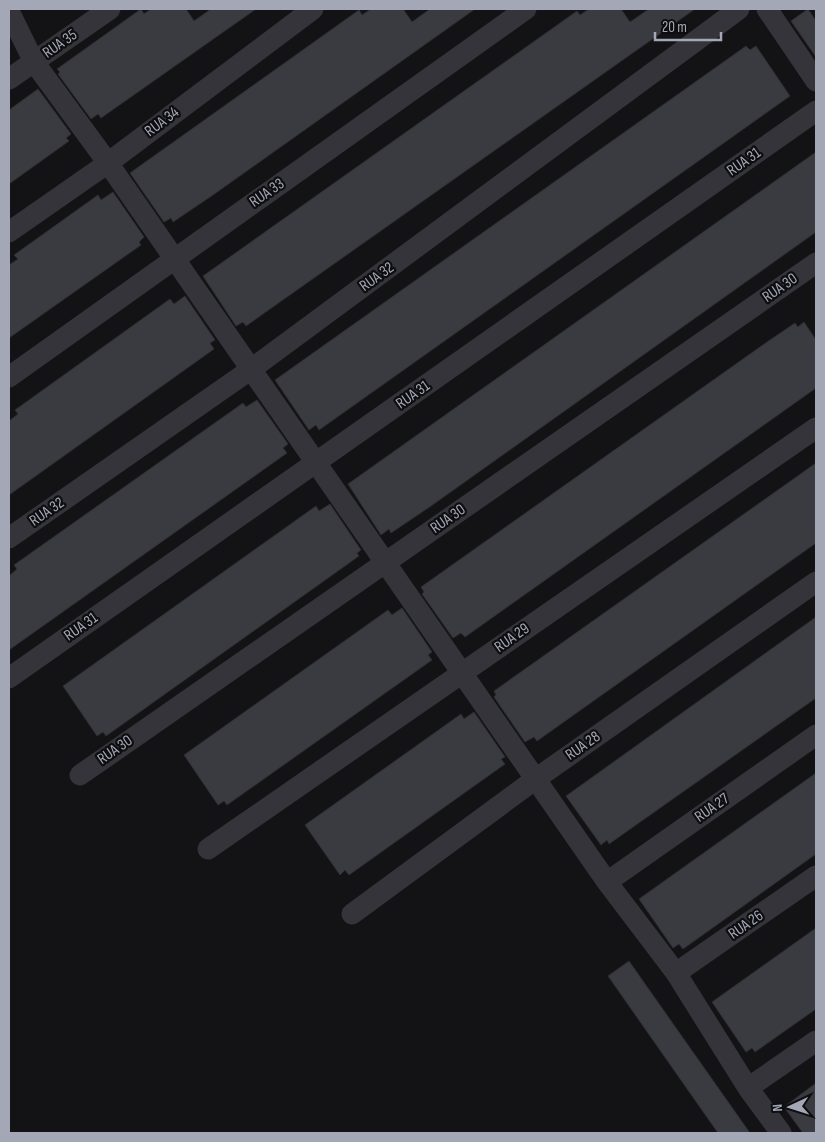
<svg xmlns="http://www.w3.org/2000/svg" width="825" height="1142" font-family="'Sofia Sans Condensed',sans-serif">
	<rect width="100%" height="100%" fill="#131315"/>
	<path fill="#3a3b40" stroke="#2e2d31" d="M 141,9 L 144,14 L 151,9 L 186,9 L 194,21 L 211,9 L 256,9 L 101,118 L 98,114 L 91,119 L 58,74 L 60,72 L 57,69 Z
		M 371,9 L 403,9 L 412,22 L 430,9 L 475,9 L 213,195 L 173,222 L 171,218 L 164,222 L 130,173 L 359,10 L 362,15 Z
		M 589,9 L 621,9 L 630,22 L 649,9 L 695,9 L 246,326 L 243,322 L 236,326 L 203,276 L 577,11 L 580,15 Z
		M 808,9 L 816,21 L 816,57 L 791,21 Z
		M 746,46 L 750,50 L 756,46 L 790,96 L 319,430 L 316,425 L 309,430 L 275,380 Z
		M 38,89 L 71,134 L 66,138 L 69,141 L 9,184 L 9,110 Z
		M 816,152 L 816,232 L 431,506 L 391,533 L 389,529 L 381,535 L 348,484 Z
		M 113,192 L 144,237 L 139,242 L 141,245 L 9,338 L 9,265 L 18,259 L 14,255 L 98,195 L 101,200 Z
		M 185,296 L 215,340 L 210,343 L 214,349 L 9,495 L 9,421 L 18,414 L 15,410 L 170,299 L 174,304 Z
		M 804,322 L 816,340 L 816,388 L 465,637 L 461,633 L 453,638 L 422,594 L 424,592 L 421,587 L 767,342 L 795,323 L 798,327 Z
		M 257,400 L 288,444 L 283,448 L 287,453 L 9,650 L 9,576 L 17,569 L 14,565 L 243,403 L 246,407 Z
		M 816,463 L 816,543 L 537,741 L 534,737 L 525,742 L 494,697 L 496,695 L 494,691 Z
		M 330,504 L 361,550 L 357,553 L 359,556 L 106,736 L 103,732 L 97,736 L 63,686 L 316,506 L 319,511 Z
		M 402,608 L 432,652 L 428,655 L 432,660 L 227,805 L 224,801 L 218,805 L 184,755 L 388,610 L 392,615 Z
		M 816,617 L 816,698 L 609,844 L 607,840 L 601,845 L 566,796 Z
		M 474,712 L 505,757 L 501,759 L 505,764 L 349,875 L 345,870 L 340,875 L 305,825 L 461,714 L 464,719 Z
		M 816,773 L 816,854 L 683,949 L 679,944 L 673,948 L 639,899 Z
		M 816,928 L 816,1009 L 755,1052 L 752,1048 L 746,1052 L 712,1002 Z
		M 629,961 L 688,1045 L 750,1133 L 718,1133 L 608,976 Z
		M 816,1083 L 816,1133 L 803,1133 L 784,1107 Z"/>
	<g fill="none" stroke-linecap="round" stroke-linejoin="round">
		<path stroke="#34343a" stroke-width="21" d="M 767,9 L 816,81
			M 9,11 L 34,62 L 108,163 L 607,882 L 676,973 L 748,1088 L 781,1133
			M 9,79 L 110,9
			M 9,232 L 108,163 L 313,9
			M 9,377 L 526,9
			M 9,538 L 250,370 L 739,9
			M 9,678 L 816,111
			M 80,775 L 816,263
			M 208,849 L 816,428
			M 607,882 L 816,735
			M 352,914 L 537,778 L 816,582
			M 676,973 L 816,876
			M 748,1088 L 816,1041"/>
	</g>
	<g text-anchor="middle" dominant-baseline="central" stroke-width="4.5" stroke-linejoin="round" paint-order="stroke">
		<g font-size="16" fill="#a4a7b6" stroke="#0e0e10">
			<text transform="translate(60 44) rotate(-35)">RUA 35</text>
			<text transform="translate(162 122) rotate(-37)">RUA 34</text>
			<text transform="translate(744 162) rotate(-35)">RUA 31</text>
			<text transform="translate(267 193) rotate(-35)">RUA 33</text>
			<text transform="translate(377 277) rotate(-36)">RUA 32</text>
			<text transform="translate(780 288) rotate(-35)">RUA 30</text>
			<text transform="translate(413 395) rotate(-35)">RUA 31</text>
			<text transform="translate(47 512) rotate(-35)">RUA 32</text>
			<text transform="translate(448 519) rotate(-35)">RUA 30</text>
			<text transform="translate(81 627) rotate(-35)">RUA 31</text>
			<text transform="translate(512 638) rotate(-35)">RUA 29</text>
			<text transform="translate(583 746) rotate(-35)">RUA 28</text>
			<text transform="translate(115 750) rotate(-35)">RUA 30</text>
			<text transform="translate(712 808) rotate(-35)">RUA 27</text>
			<text transform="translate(746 925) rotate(-35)">RUA 26</text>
		</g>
	</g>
	<rect width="825" height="1142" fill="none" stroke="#a4a7b6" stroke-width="20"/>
	<g transform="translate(790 1107) rotate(266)" stroke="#0e0e10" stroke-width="4" paint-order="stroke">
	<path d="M0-4L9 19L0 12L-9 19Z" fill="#a4a7b6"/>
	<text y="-8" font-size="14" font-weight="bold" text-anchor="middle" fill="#a4a7b6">N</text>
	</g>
	<path d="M655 32v8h66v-8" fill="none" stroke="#a4a7b6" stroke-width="2.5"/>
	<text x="662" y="32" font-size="15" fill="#a4a7b6" stroke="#0e0e10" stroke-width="4" paint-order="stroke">20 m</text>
</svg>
